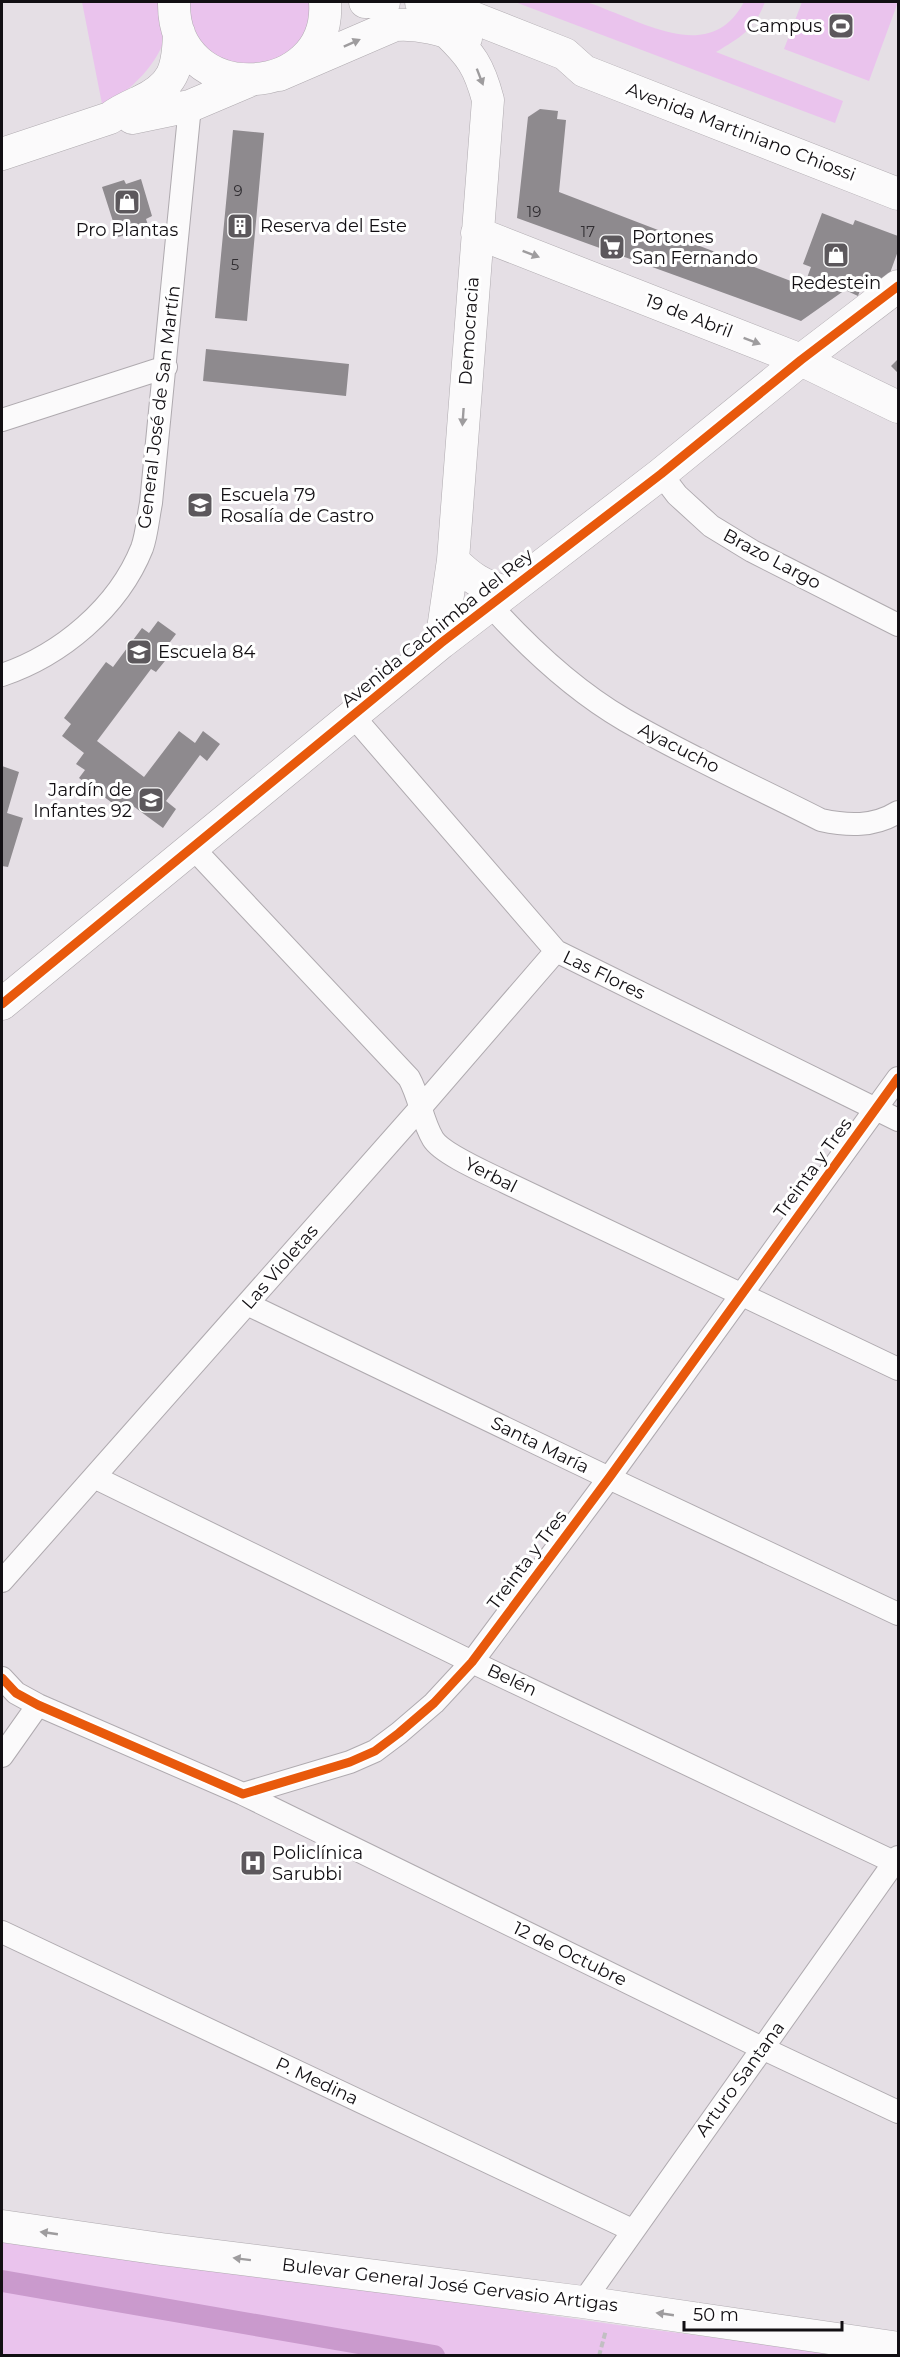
<svg xmlns="http://www.w3.org/2000/svg" width="900" height="2357" font-family="Montserrat,sans-serif">
	<rect width="100%" height="100%" fill="#e5dfe5"/>
	<path fill="#eac3ed" d="M 82,2 L 166,2 C 167,10 169,21 167,30 C 160,65 130,89 103,109 Z
		M 174,2 L 325,2 L 303,59 L 220,75 Z
		M 515,2 C 537,1 562,0 584,2 C 593,3 602,8 610,11 C 655,28 713,60 744,2 L 765,2 C 754,30 741,37 716,52 L 843,101 L 835,123 Z
		M 802,2 L 898,2 L 869,81 L 784,49 Z
		M 2,2237 L 632,2327 L 848,2355 L 2,2354 Z"/>
	<g fill="none" stroke-linecap="round" stroke-linejoin="round">
		<path stroke="#ca9acd" stroke-width="22" d="M 2,2281 L 434,2356"/>
	</g>
	<path fill="#8e8a8e" d="M 540,109 L 558,111 L 557,119 L 566,120 L 559,192 L 804,286 L 811,267 L 803,264 L 822,213 L 853,225 L 855,220 L 898,236 L 898,251 L 886,284 L 865,276 L 858,296 L 845,290 L 801,321 L 517,218 L 528,117 Z
		M 233,130 L 264,133 L 247,321 L 215,318 Z
		M 141,179 L 152,216 L 146,219 L 149,228 L 118,237 L 102,187 L 124,180 L 126,184 Z
		M 206,349 L 349,364 L 346,396 L 203,381 Z
		M 898,359 L 898,373 L 891,366 Z
		M 158,621 L 176,634 L 167,646 L 173,651 L 156,672 L 151,669 L 97,741 L 144,777 L 179,731 L 195,743 L 203,731 L 220,744 L 207,761 L 200,755 L 166,801 L 176,809 L 163,828 L 133,806 L 127,814 L 79,778 L 85,770 L 76,764 L 84,753 L 62,736 L 71,724 L 64,718 L 106,662 L 113,667 L 142,628 L 149,633 Z
		M 2,766 L 19,772 L 7,813 L 23,818 L 8,867 L 2,866 Z"/>
	<g fill="none" stroke-linecap="round" stroke-linejoin="round">
		<g stroke="#afaaaf" stroke-width="24">
			<path id="street" d="M 2,420 L 166,367
				M 661,474 L 677,495 L 711,526 L 752,551 L 898,625
				M 490,605 C 529,648 575,691 625,720 C 689,757 756,787 821,820 C 848,826 874,827 898,812
				M 2,675 C 61,655 118,608 142,548 C 147,534 148,517 151,503 L 190,106
				M 353,716 L 556,951 L 898,1120
				M 192,847 L 409,1078 C 420,1098 422,1121 433,1139 C 442,1154 489,1174 505,1182 L 898,1369
				M 247,1304 L 609,1478 L 898,1614
				M 94,1477 L 472,1662 L 898,1864
				M 2,1581 L 422,1106 L 556,951
				M 2,1678 L 16,1693 L 38,1705 L 243,1794 L 350,1762 L 375,1751 L 399,1733 L 434,1703 L 472,1662 L 609,1478 L 898,1078
				M 2,1756 L 38,1705
				M 243,1794 L 762,2048 L 898,2112
				M 2,1932 L 632,2230
				M 583,2302 L 898,1857"/>
		</g>
		<g stroke="#afaaaf" stroke-width="33">
			<path id="secondary" d="M 174,2 C 172,109 332,101 325,2
				M 365,2 L 384,2
				M 421,2 L 446,7 L 565,54 L 584,71 L 898,194
				M 279,75 L 395,25 C 420,23 442,30 466,38
				M 132,118 L 190,106 L 249,81
				M 2,154 L 110,118 C 119,111 128,107 139,102 C 174,86 178,69 179,33
				M 477,233 L 801,360 L 898,407
				M 453,560 C 470,578 482,585 506,592
				M 441,643 L 453,560 L 488,100 C 479,66 471,55 446,31
				M 2,1004 L 441,643 L 661,474 L 801,360 L 898,286
				M 2,2226 L 161,2249 L 583,2302 L 898,2348"/>
		</g>
		<path stroke="#c1bfc2" stroke-width="4" stroke-dasharray="6 3" stroke-linecap="butt" d="M 599,2356 L 606,2330"/>
		<use href="#street" stroke="#fbfafb" stroke-width="22"/>
		<use href="#secondary" stroke="#fbfafb" stroke-width="32"/>
		<g stroke="#fff" stroke-width="13">
			<path id="cycleway" d="M 2,1004 L 441,643 L 661,474 L 801,360 L 898,286
				M 2,1678 L 16,1693 L 38,1705 L 243,1794 L 350,1762 L 375,1751 L 399,1733 L 434,1703 L 472,1662 L 609,1478 L 898,1078"/>
		</g>
		<use href="#cycleway" stroke="#e8590c" stroke-width="9"/>
	</g>
	<defs><path id="oneway-solid" d="M-6-.8H1V-3.2L6.5 0L1 3.2V.8H-6Z" transform="scale(1.5)"/></defs>
	<g fill="#9e9c9e">
		<use href="#oneway-solid" transform="translate(352 43) rotate(-24)"/>
		<use href="#oneway-solid" transform="translate(480 77) rotate(69)"/>
		<use href="#oneway-solid" transform="translate(531 254) rotate(21)"/>
		<use href="#oneway-solid" transform="translate(752 341) rotate(21)"/>
		<use href="#oneway-solid" transform="translate(463 417) rotate(94)"/>
		<use href="#oneway-solid" transform="translate(49 2233) rotate(-172)"/>
		<use href="#oneway-solid" transform="translate(242 2259) rotate(-173)"/>
		<use href="#oneway-solid" transform="translate(665 2314) rotate(-172)"/>
	</g>
	<defs>
		<g id="stadium-square" transform="scale(1.35)"><rect x="-9" y="-9" width="18" height="18" rx="4" fill="#5c585c" stroke="#fff"/><path d="M0-5a6.5 5 0 1 0 0 10a6.5 5 0 1 0 0-10ZM-3.5-1.8h7v3.6h-7Z" fill="#fff"/></g>
		<g id="shop-square" transform="scale(1.35)"><rect x="-9" y="-9" width="18" height="18" rx="4" fill="#5c585c" stroke="#fff"/><path d="M-5-2.5h2.3a2.7 3.5 0 0 1 5.4 0H5L5.5 6h-11ZM-1.5-2.5h3a1.5 2.3 0 0 0-3 0Z" fill="#fff"/></g>
		<g id="building-square" transform="scale(1.35)"><rect x="-9" y="-9" width="18" height="18" rx="4" fill="#5c585c" stroke="#fff"/><path d="M-4-6H4V6H1V3H-1V6H-4ZM-2.5-4.3h1.7v1.8h-1.7ZM.8-4.3h1.7v1.8H.8ZM-2.5-1h1.7V.8h-1.7ZM.8-1h1.7V.8H.8Z" fill="#fff"/></g>
		<g id="supermarket-square" transform="scale(1.35)"><rect x="-9" y="-9" width="18" height="18" rx="4" fill="#5c585c" stroke="#fff"/><path d="M-6-5.5h2.5l.6 2H6L4.5 2H-2.5L-4.4-4H-6ZM-1.5 3.2a1.3 1.3 0 1 0 .1 0ZM3 3.2a1.3 1.3 0 1 0 .1 0Z" fill="#fff"/></g>
		<g id="school-square" transform="scale(1.35)"><rect x="-9" y="-9" width="18" height="18" rx="4" fill="#5c585c" stroke="#fff"/><path d="M0-5L7-2L0 1L-7-2ZM-4 1L0 2.5L4 1V4Q0 6-4 4Z" fill="#fff"/></g>
		<g id="hospital-square" transform="scale(1.35)"><rect x="-9" y="-9" width="18" height="18" rx="4" fill="#5c585c" stroke="#fff"/><path d="M-5-5h3v3.5h4V-5h3V5h-3V1.5h-4V5h-3Z" fill="#fff"/></g>
	</defs>
	<g fill-rule="evenodd">
		<use href="#stadium-square" x="841" y="26"/>
		<use href="#shop-square" x="127" y="202"/>
		<use href="#building-square" x="240" y="226"/>
		<use href="#supermarket-square" x="612" y="247"/>
		<use href="#shop-square" x="836" y="255"/>
		<use href="#school-square" x="200" y="505"/>
		<use href="#school-square" x="139" y="652"/>
		<use href="#school-square" x="151" y="800"/>
		<use href="#hospital-square" x="253" y="1863"/>
	</g>
	<g text-anchor="middle" dominant-baseline="central" stroke-width="6" stroke-linejoin="round" paint-order="stroke">
		<g font-size="15" fill="#312e32">
			<text x="238" y="190">9</text>
			<text x="534" y="211">19</text>
			<text x="588" y="231">17</text>
			<text x="235" y="264">5</text>
		</g>
		<g font-size="18" fill="#120f13" stroke="#fff" text-anchor="start">
			<text x="822" y="26" text-anchor="end">Campus</text>
			<text x="260" y="226">Reserva del Este</text>
			<text x="127" y="230" text-anchor="middle">Pro Plantas</text>
			<text x="632" y="237">Portones<tspan x="632" dy="21">San Fernando</tspan></text>
			<text x="836" y="283" text-anchor="middle">Redestein</text>
			<text x="220" y="495">Escuela 79<tspan x="220" dy="21">Rosalía de Castro</tspan></text>
			<text x="158" y="652">Escuela 84</text>
			<text x="132" y="790" text-anchor="end">Jardín de<tspan x="132" dy="21">Infantes 92</tspan></text>
			<text x="272" y="1853">Policlínica<tspan x="272" dy="21">Sarubbi</tspan></text>
		</g>
		<g font-size="18" fill="#120f13" stroke="#fff">
			<text transform="translate(741 132) rotate(21)">Avenida Martiniano Chiossi</text>
			<text transform="translate(689 316) rotate(21)">19 de Abril</text>
			<text transform="translate(469 331) rotate(-86)">Democracia</text>
			<text transform="translate(159 407) rotate(-83)">General José de San Martín</text>
			<text transform="translate(772 559) rotate(28)">Brazo Largo</text>
			<text transform="translate(437 628) rotate(-39)">Avenida Cachimba del Rey</text>
			<text transform="translate(679 748) rotate(27)">Ayacucho</text>
			<text transform="translate(604 975) rotate(26)">Las Flores</text>
			<text transform="translate(813 1168) rotate(-54)">Treinta y Tres</text>
			<text transform="translate(491 1175) rotate(27)">Yerbal</text>
			<text transform="translate(280 1267) rotate(-49)">Las Violetas</text>
			<text transform="translate(540 1445) rotate(26)">Santa María</text>
			<text transform="translate(527 1560) rotate(-53)">Treinta y Tres</text>
			<text transform="translate(512 1680) rotate(25)">Belén</text>
			<text transform="translate(570 1954) rotate(26)">12 de Octubre</text>
			<text transform="translate(740 2079) rotate(-54)">Arturo Santana</text>
			<text transform="translate(317 2081) rotate(25)">P. Medina</text>
			<text transform="translate(450 2285) rotate(7)">Bulevar General José Gervasio Artigas</text>
		</g>
	</g>
	<rect width="900" height="2357" fill="none" stroke="#120f13" stroke-width="6"/>
	<path d="M684 2321v9h158v-9" fill="none" stroke="#120f13" stroke-width="3"/>
	<text x="693" y="2321" font-size="18" fill="#120f13" stroke="#ffffff" stroke-width="4.5" paint-order="stroke">50 m</text>
</svg>
